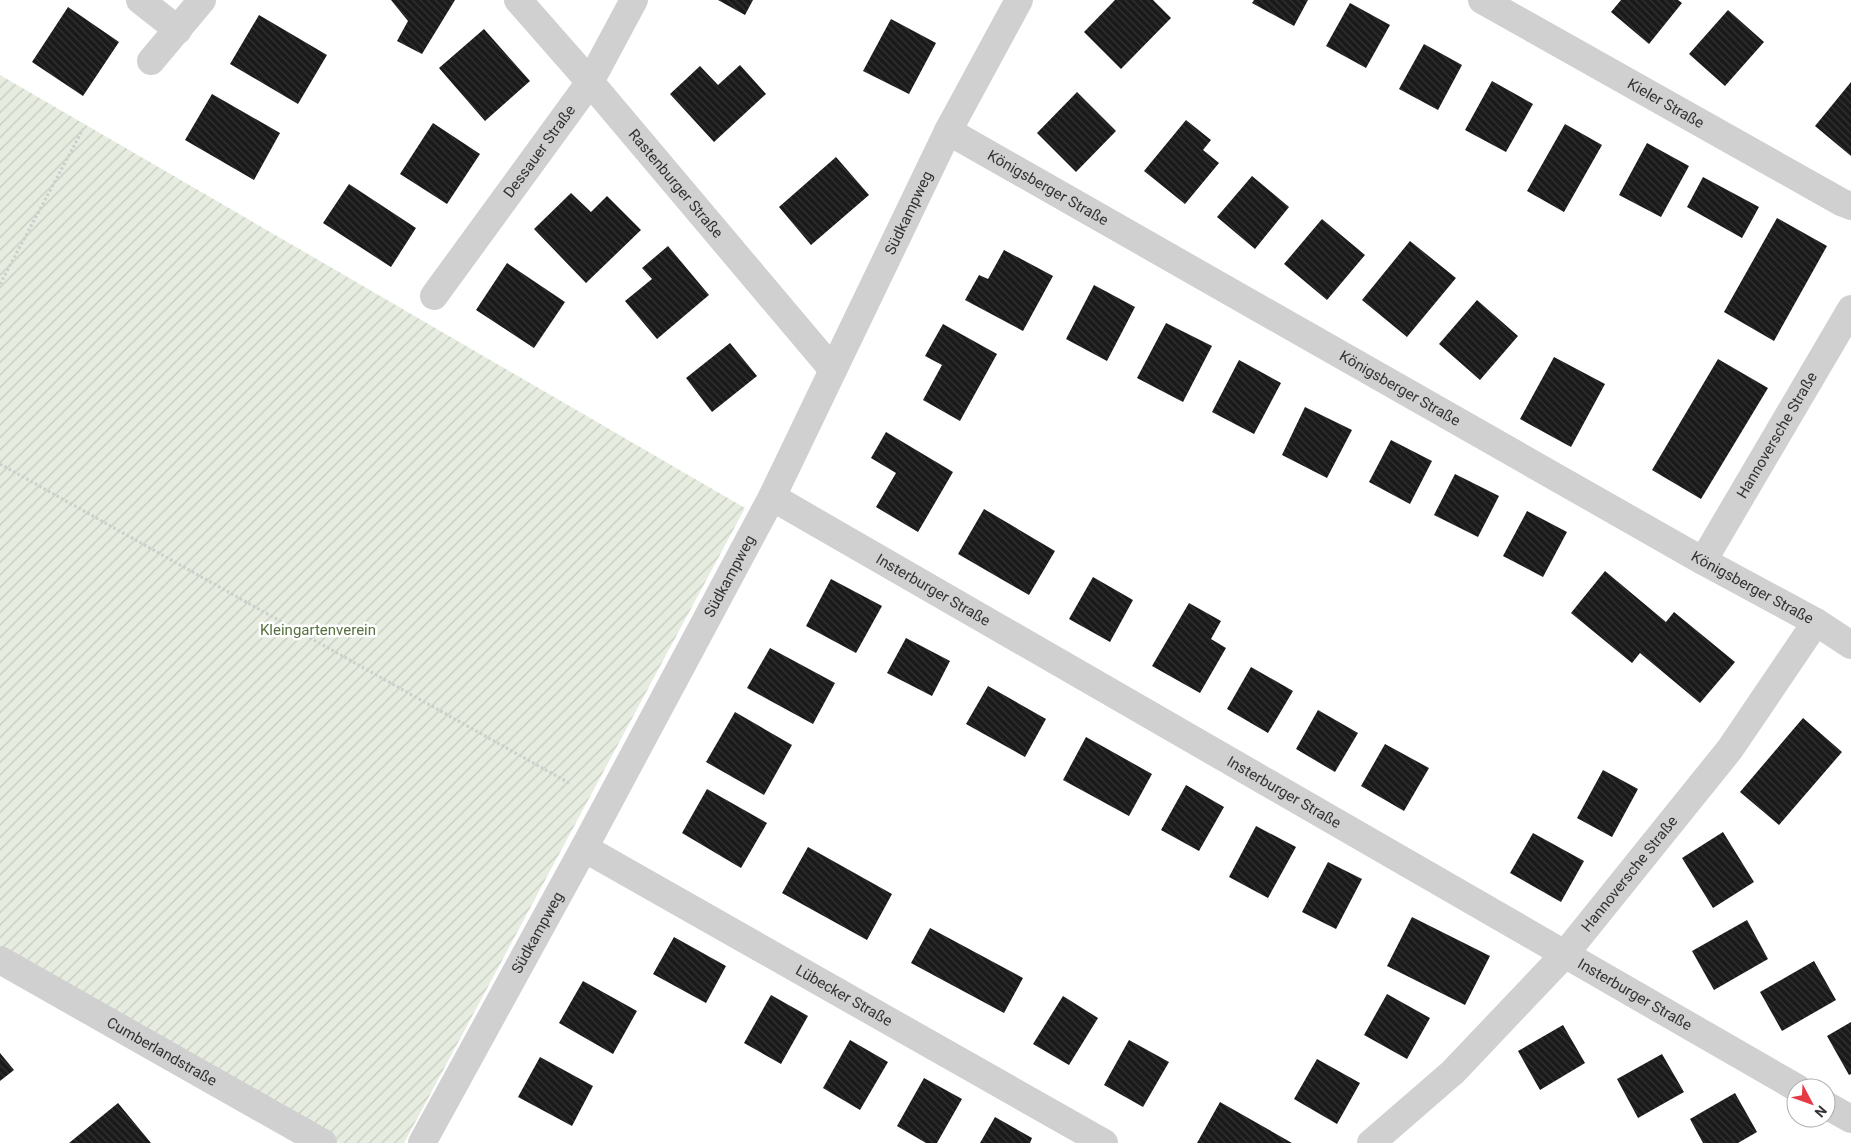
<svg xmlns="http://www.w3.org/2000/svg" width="1851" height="1143" font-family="Roboto,sans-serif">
	<defs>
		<pattern id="garden-furrows" width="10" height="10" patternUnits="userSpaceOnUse" patternTransform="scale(1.25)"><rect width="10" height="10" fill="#e6ecdf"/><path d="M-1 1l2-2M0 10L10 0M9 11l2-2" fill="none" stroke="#c6cbc0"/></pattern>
		<pattern id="building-back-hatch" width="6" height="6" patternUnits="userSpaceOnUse" patternTransform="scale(1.25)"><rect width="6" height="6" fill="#1a1a1a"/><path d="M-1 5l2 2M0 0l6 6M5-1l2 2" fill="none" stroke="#333"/></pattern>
	</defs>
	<rect width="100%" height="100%" fill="#fff"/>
	<path fill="url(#garden-furrows)" d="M 0,75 L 745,508 L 404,1143 L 339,1143 L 0,947 Z"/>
	<path fill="url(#building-back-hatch)" d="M 391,0 L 455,0 L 422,54 L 397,41 L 408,21 Z
		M 718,0 L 753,0 L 745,15 Z
		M 1115,0 L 1153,0 L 1171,18 L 1121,69 L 1084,32 Z
		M 1254,0 L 1308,0 L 1294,26 L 1252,3 Z
		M 1621,0 L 1678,0 L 1682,3 L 1649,44 L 1611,12 Z
		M 1350,3 L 1390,25 L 1366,68 L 1326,46 Z
		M 68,7 L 119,42 L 83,96 L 32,62 Z
		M 1728,10 L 1764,42 L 1725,86 L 1689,54 Z
		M 259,15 L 327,55 L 298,104 L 230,64 Z
		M 891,19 L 936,43 L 909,94 L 863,71 Z
		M 484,29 L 530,81 L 485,121 L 439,68 Z
		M 1424,44 L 1462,65 L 1438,110 L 1399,89 Z
		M 740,65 L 766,94 L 714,142 L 670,94 L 700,66 L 718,85 Z
		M 1492,81 L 1533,104 L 1506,152 L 1465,130 Z
		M 1851,82 L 1851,156 L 1815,126 Z
		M 1077,92 L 1116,131 L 1076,172 L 1037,133 Z
		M 212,94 L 280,133 L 254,180 L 185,140 Z
		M 1186,120 L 1211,140 L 1203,150 L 1219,163 L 1185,204 L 1144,171 Z
		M 433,123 L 480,154 L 447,204 L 400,174 Z
		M 1565,124 L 1602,145 L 1564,212 L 1527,191 Z
		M 1647,143 L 1689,166 L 1661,217 L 1619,195 Z
		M 836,157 L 869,195 L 811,245 L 779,207 Z
		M 1252,176 L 1289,207 L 1255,249 L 1217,217 Z
		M 1703,177 L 1759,207 L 1742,238 L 1687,207 Z
		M 349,184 L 416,228 L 391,267 L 323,223 Z
		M 571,193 L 591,212 L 607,196 L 641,230 L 586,283 L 534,229 Z
		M 1777,218 L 1827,246 L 1774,341 L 1724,312 Z
		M 1322,219 L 1365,255 L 1327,300 L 1284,264 Z
		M 1410,241 L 1456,278 L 1407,337 L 1362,300 Z
		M 668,246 L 709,295 L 657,339 L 625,301 L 652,279 L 642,268 Z
		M 1004,250 L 1053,276 L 1023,331 L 965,300 L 979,275 L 988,279 Z
		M 507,263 L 565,302 L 534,348 L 476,310 Z
		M 1094,285 L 1135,307 L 1107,361 L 1066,339 Z
		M 1477,300 L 1518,336 L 1480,380 L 1439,344 Z
		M 1166,323 L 1212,346 L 1183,402 L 1137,378 Z
		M 943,324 L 997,354 L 960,421 L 923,400 L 942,365 L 925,356 Z
		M 730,343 L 757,376 L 712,412 L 686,378 Z
		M 1554,357 L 1605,384 L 1571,447 L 1520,419 Z
		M 1718,359 L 1768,388 L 1701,499 L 1652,470 Z
		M 1239,360 L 1281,383 L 1254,434 L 1212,412 Z
		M 1305,407 L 1352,430 L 1327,478 L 1282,455 Z
		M 886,432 L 953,472 L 918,532 L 876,507 L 896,473 L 871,458 Z
		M 1391,440 L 1432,461 L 1410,504 L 1369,482 Z
		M 1455,474 L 1499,496 L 1478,537 L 1434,515 Z
		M 984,509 L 1055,551 L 1029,595 L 958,554 Z
		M 1527,511 L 1567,532 L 1543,577 L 1503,556 Z
		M 1605,571 L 1666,622 L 1674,612 L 1735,662 L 1700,703 L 1640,653 L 1632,663 L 1571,613 Z
		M 1093,577 L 1133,600 L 1110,642 L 1069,619 Z
		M 831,579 L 882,606 L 856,653 L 806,626 Z
		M 1189,603 L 1221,621 L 1211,639 L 1226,648 L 1200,693 L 1152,666 Z
		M 906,638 L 950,661 L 932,696 L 887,673 Z
		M 770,648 L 835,683 L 813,724 L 747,688 Z
		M 1251,667 L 1293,691 L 1268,733 L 1227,709 Z
		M 988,686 L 1046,719 L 1025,757 L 966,724 Z
		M 1318,710 L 1358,733 L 1335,772 L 1296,749 Z
		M 735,712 L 792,745 L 764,795 L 706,762 Z
		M 1803,718 L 1842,752 L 1779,825 L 1740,792 Z
		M 1086,737 L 1152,774 L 1129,816 L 1063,780 Z
		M 1385,744 L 1429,768 L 1404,811 L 1361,786 Z
		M 1603,770 L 1638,789 L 1612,837 L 1577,818 Z
		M 1186,785 L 1224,807 L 1199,851 L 1161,830 Z
		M 707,789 L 767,823 L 741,868 L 682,833 Z
		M 1256,826 L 1296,847 L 1268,898 L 1229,877 Z
		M 1723,832 L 1754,882 L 1713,908 L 1682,858 Z
		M 1533,833 L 1584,861 L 1561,902 L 1510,873 Z
		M 808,847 L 892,894 L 867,940 L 782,893 Z
		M 1328,862 L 1362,879 L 1336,929 L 1302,912 Z
		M 1412,917 L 1490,956 L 1465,1005 L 1387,966 Z
		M 1747,920 L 1768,959 L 1714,990 L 1692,951 Z
		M 930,928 L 1023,978 L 1004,1013 L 911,963 Z
		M 674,937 L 726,966 L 706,1003 L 653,974 Z
		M 1814,961 L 1836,1000 L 1782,1031 L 1760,992 Z
		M 583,981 L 637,1011 L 613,1054 L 559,1023 Z
		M 1387,994 L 1430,1018 L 1407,1059 L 1364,1035 Z
		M 771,995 L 808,1016 L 781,1064 L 744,1043 Z
		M 1063,996 L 1098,1018 L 1069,1065 L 1033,1044 Z
		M 1851,1022 L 1851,1074 L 1849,1075 L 1827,1036 Z
		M 1563,1025 L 1585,1063 L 1540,1090 L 1518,1051 Z
		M 850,1040 L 888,1062 L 860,1110 L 823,1088 Z
		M 1129,1040 L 1169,1062 L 1143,1107 L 1104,1085 Z
		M 0,1053 L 14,1070 L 0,1081 Z
		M 1662,1054 L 1684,1092 L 1638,1118 L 1617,1079 Z
		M 540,1057 L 593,1086 L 572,1126 L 518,1097 Z
		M 1317,1059 L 1360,1083 L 1337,1124 L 1294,1099 Z
		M 924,1078 L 962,1099 L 937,1143 L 926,1143 L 897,1126 Z
		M 1735,1093 L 1757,1132 L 1738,1143 L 1703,1143 L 1690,1119 Z
		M 1220,1102 L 1292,1143 L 1197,1143 Z
		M 118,1103 L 151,1143 L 69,1143 Z
		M 995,1117 L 1032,1138 L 1030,1143 L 980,1143 Z"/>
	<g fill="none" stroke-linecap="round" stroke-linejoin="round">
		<path stroke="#cdcdcd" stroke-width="3" stroke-dasharray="2.5 2.5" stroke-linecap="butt" d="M 0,284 L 83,129
			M 0,464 L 569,783"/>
		<g stroke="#d0d0d0" stroke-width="28">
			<path d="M 140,0 L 178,30"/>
			<path id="s1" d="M 518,0 L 590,82 L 833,370"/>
			<path id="s2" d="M 1482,0 L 1841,202 L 1851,206"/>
			<path d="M 151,61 L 202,0"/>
			<path id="s3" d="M 948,131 L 1703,561 L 1816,622 L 1851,645"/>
			<path id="s4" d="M 434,296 L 590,82 L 634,0"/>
			<path id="s5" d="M 772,497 L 1797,1088"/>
			<path id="s6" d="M 1703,561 L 1851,309"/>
			<path id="s7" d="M 584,848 L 1104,1143"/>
			<path id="s8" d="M 0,960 L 323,1143"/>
			<path d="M 1826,1105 L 1851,1119"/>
			<path id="s9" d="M 422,1143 L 584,848 L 772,497 L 948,131 L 1019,0"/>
			<path id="s10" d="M 1371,1143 L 1453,1072 L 1565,954 L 1730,749 L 1816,622"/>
		</g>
	</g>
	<g text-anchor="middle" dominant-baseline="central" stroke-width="5" stroke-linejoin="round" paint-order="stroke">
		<g font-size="15" fill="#333" stroke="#fff">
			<text stroke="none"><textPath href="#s2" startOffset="211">Kieler Straße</textPath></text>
			<text stroke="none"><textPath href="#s4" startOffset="179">Dessauer Straße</textPath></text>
			<text stroke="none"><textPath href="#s1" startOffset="242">Rastenburger Straße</textPath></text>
			<text stroke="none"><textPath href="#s3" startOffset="115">Königsberger Straße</textPath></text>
			<text stroke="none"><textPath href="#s9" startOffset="1050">Südkampweg</textPath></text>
			<text stroke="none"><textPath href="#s3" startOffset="520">Königsberger Straße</textPath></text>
			<text stroke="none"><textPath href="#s6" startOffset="146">Hannoversche Straße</textPath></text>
			<text stroke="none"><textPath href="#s9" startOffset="645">Südkampweg</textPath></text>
			<text stroke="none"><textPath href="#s3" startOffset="925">Königsberger Straße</textPath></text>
			<text stroke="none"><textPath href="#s5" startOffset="186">Insterburger Straße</textPath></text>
			<text stroke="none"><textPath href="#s5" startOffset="591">Insterburger Straße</textPath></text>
			<text stroke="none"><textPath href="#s10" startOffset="374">Hannoversche Straße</textPath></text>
			<text stroke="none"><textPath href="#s9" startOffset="240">Südkampweg</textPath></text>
			<text stroke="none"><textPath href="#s7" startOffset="299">Lübecker Straße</textPath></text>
			<text stroke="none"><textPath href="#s5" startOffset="996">Insterburger Straße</textPath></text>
			<text stroke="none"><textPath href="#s8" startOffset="186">Cumberlandstraße</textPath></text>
		</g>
		<g font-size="15" fill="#56703f" stroke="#fff">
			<text x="318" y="630">Kleingartenverein</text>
		</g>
	</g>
	<g transform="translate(1811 1103) rotate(131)"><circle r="24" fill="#ffffff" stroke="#adadad"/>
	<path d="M0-4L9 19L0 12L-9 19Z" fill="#e63946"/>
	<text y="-8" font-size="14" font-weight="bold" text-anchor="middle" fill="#333333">N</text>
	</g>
</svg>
